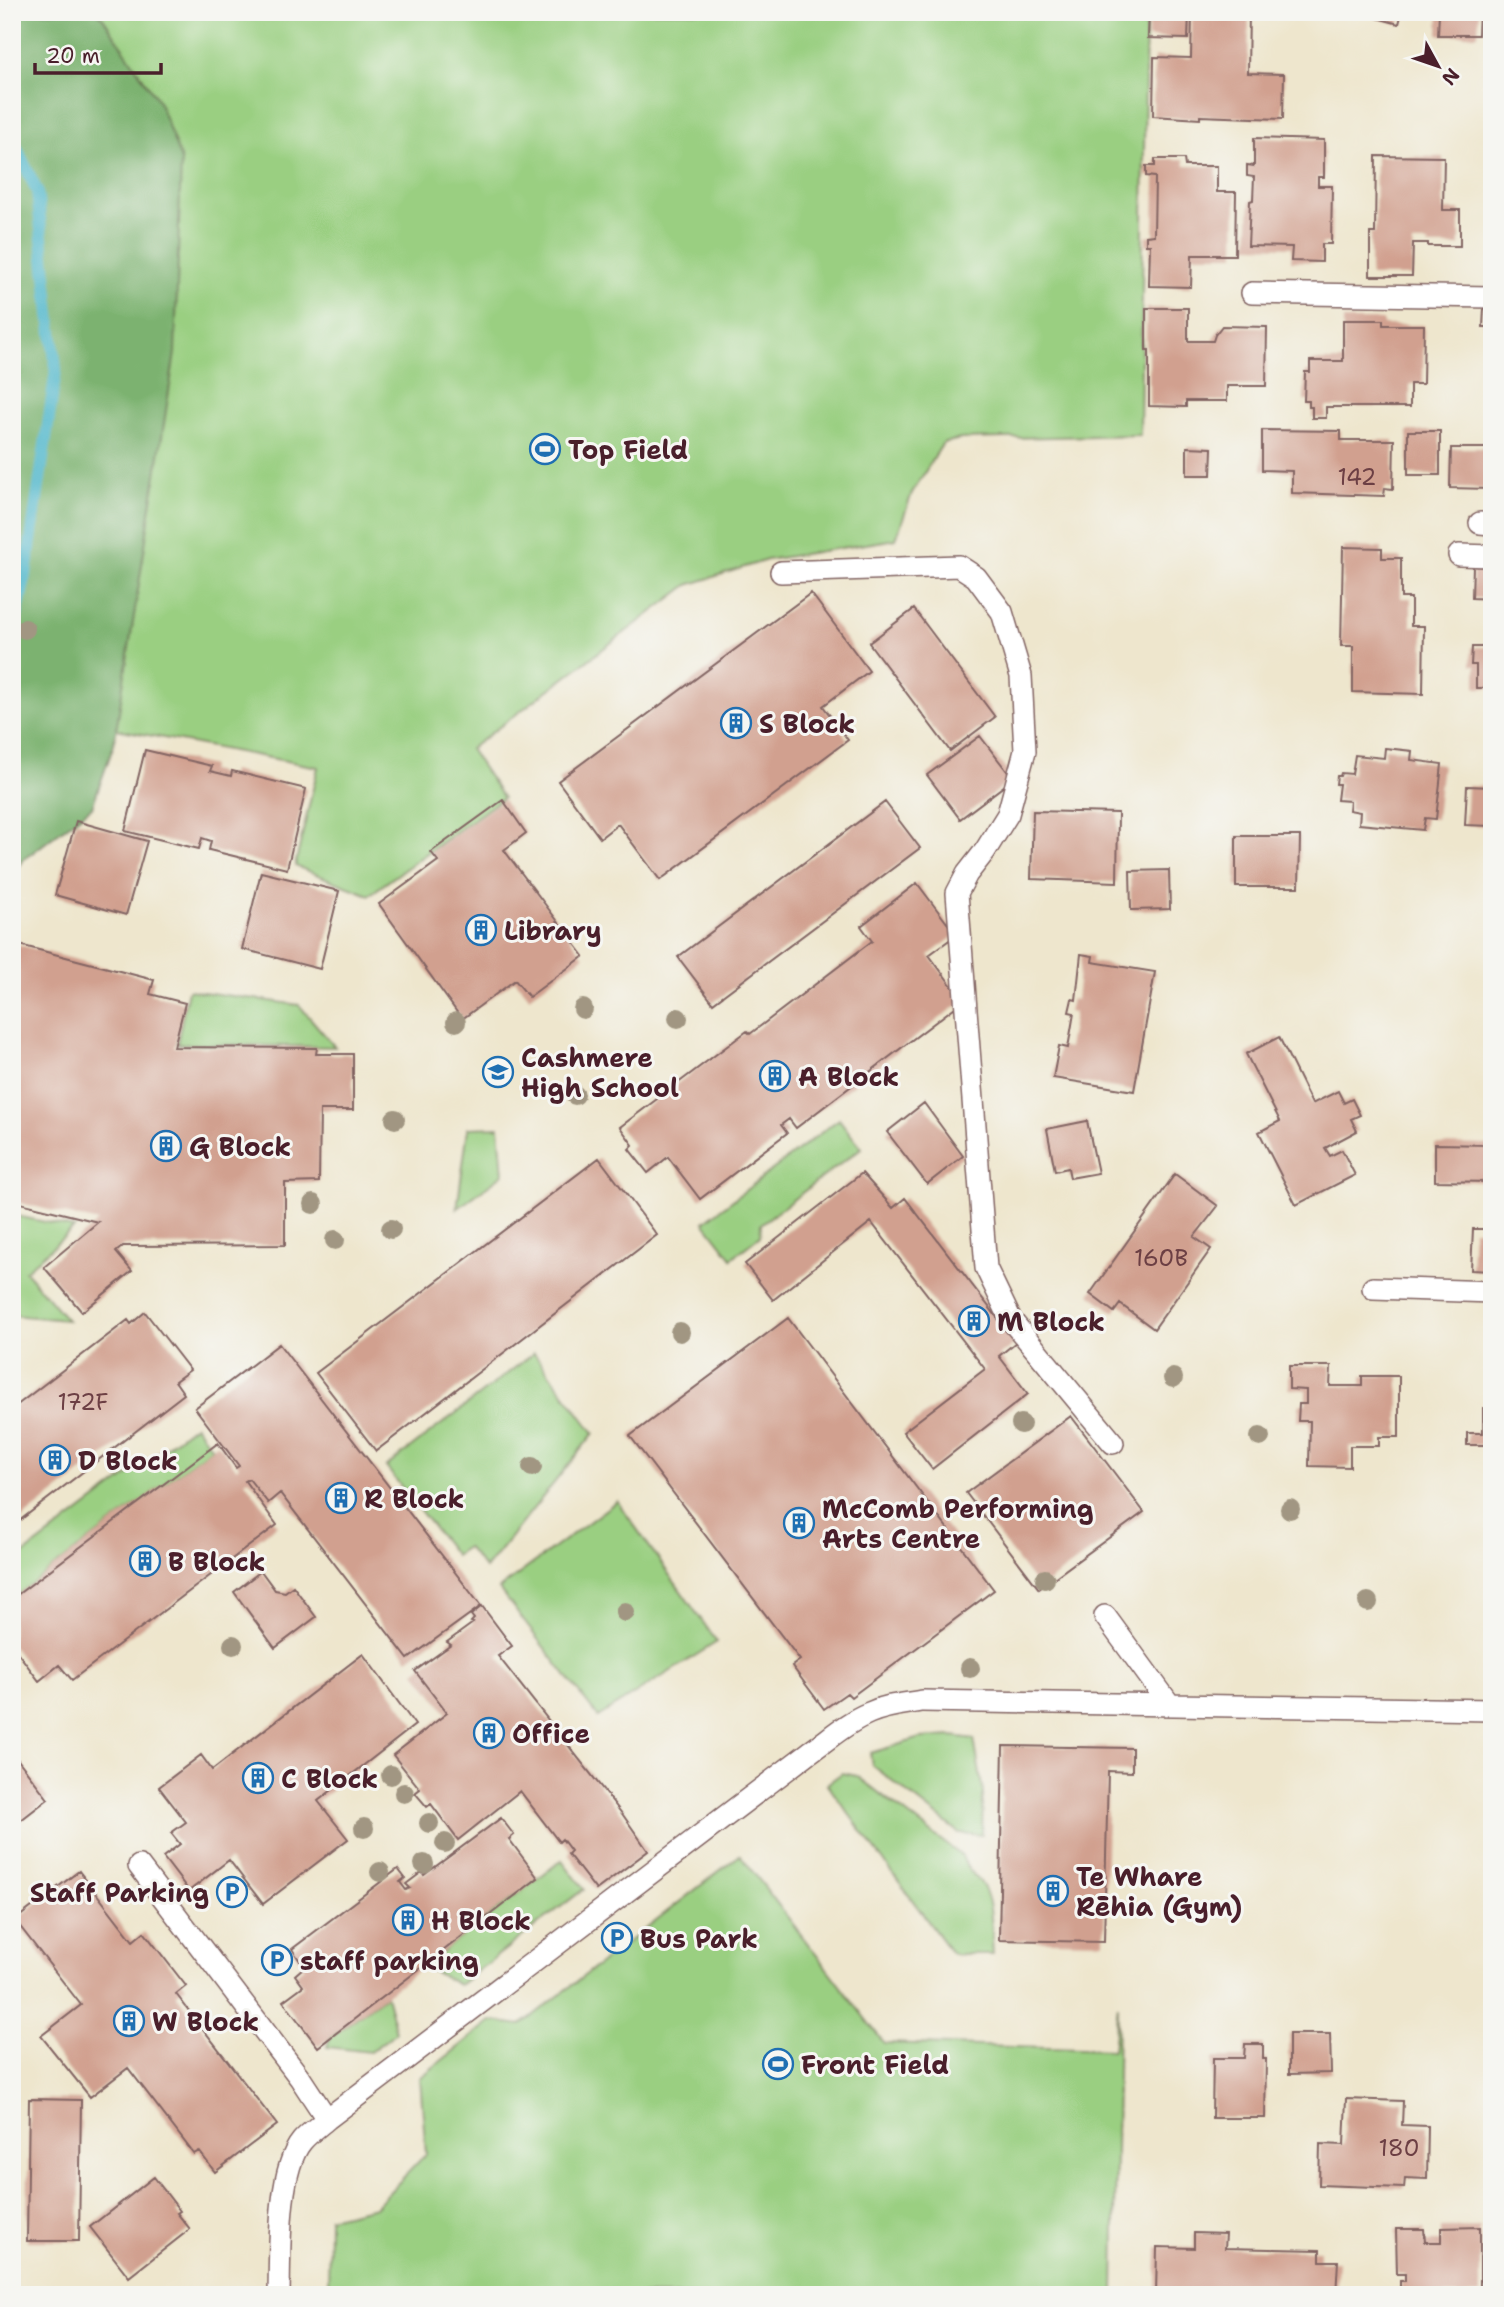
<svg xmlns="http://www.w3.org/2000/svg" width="1504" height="2307" font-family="'Shantell Sans',sans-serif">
	<rect width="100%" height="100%" fill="#f6f6f2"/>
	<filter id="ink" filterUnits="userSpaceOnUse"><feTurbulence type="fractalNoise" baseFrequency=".0143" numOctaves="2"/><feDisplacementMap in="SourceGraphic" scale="14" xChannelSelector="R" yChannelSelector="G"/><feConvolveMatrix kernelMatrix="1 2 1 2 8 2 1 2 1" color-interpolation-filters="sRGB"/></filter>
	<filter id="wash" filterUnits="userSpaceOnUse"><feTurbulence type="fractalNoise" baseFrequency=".00686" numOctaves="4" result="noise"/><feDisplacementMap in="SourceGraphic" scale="28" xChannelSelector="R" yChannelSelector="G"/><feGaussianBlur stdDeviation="1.57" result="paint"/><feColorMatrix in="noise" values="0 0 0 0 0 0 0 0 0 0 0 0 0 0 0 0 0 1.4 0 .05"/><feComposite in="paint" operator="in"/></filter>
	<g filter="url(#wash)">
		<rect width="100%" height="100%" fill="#eee6cd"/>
		<path fill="#9acf81" stroke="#727756" stroke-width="2" d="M 50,12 L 1146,12 L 1140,435 L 961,439 L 943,443 L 912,493 L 896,539 L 767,560 L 688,585 L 470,749 L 503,798 L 369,895 L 295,866 L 318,767 L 116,729 L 136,589 Z
			M 188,990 L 299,1005 L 335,1047 L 177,1044 Z
			M 839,1119 L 861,1148 L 761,1224 L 760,1236 L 732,1258 L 704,1222 Z
			M 499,1127 L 503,1174 L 457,1209 L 468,1128 Z
			M 12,1215 L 74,1228 L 25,1271 L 67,1320 L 12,1315 Z
			M 534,1353 L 594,1433 L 485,1569 L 467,1547 L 455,1555 L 386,1467 Z
			M 195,1425 L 212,1448 L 13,1598 L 12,1563 Z
			M 617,1501 L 717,1642 L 598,1717 L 499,1589 Z
			M 952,1736 L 974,1739 L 983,1792 L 982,1835 L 959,1833 L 872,1765 L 870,1753 L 921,1738 Z
			M 842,1773 L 857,1776 L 962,1856 C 967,1870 973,1873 981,1883 C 994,1903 991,1932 993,1954 L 952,1954 L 827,1784 Z
			M 740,1855 L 884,2043 L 1113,2050 L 1118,2005 L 1114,2295 L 328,2295 L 329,2218 L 375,2207 L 426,2154 L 420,2078 L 491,2021 L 521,2025 Z
			M 562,1860 L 584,1889 L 459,1985 L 423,1966 Z
			M 386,1995 L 396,2032 L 370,2052 L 327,2047 L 330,2038 Z"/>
		<path fill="#7bb26f" stroke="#62684d" stroke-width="2" d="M 12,12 L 97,12 L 103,18 L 159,102 L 181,160 L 175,353 L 114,744 L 92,807 L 23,860 L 12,874 Z"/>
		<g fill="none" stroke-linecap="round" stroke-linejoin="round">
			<path stroke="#4db6cb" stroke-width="12" d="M 12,138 L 37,191 L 56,370 L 26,574 L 12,636"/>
		</g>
		<g id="blocks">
			<path fill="#d1a08f" d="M 1149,12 L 1189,12 L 1188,39 L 1148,38 Z
				M 1192,12 L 1249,12 L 1248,73 L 1284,74 L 1283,119 L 1200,116 L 1200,119 L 1153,116 L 1154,57 L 1191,58 Z
				M 1355,12 L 1402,12 L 1399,24 Z
				M 1439,12 L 1479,12 L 1478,35 L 1438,35 Z
				M 1254,138 L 1324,140 L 1324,177 L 1318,177 L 1318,186 L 1332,186 L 1331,244 L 1322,244 L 1322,262 L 1291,261 L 1292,247 L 1248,246 L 1250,201 L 1253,200 L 1254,177 L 1247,176 L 1247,165 L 1254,166 Z
				M 1376,156 L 1444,157 L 1443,210 L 1460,210 L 1460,246 L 1428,246 L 1428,243 L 1413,243 L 1412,276 L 1370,276 L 1370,233 L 1375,233 Z
				M 1155,159 L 1184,159 L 1185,166 L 1217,166 L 1217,192 L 1236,192 L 1235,255 L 1192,255 L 1191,287 L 1149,286 L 1150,245 L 1146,245 L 1146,236 L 1154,235 L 1155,177 L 1146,176 L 1146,166 L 1155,166 Z
				M 1146,308 L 1188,308 L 1188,341 L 1213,341 L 1215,335 L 1222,326 L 1267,327 L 1266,386 L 1227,386 L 1227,401 L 1186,401 L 1186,407 L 1149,406 L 1149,350 L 1146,350 Z
				M 1484,308 L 1492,308 L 1492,327 L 1483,327 Z
				M 1343,320 L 1383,320 L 1383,325 L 1424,325 L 1423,384 L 1410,384 L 1410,407 L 1326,407 L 1326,418 L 1312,418 L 1312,407 L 1309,407 L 1309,401 L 1304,401 L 1305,372 L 1310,372 L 1310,361 L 1343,361 Z
				M 1262,430 L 1341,431 L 1341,440 L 1394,440 L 1393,489 L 1385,488 L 1384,496 L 1292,493 L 1292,471 L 1262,470 Z
				M 1408,431 L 1440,431 L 1440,475 L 1408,475 Z
				M 1187,447 L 1212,448 L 1211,475 L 1187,475 Z
				M 1451,448 L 1492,448 L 1490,489 L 1450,488 Z
				M 1343,547 L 1382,548 L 1382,558 L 1401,558 L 1401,598 L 1411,598 L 1411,626 L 1424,626 L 1423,694 L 1353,692 L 1353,646 L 1341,646 Z
				M 1473,566 L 1488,567 L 1487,573 L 1492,573 L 1492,599 L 1472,598 Z
				M 811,593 L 869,671 L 823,706 L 848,740 L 660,880 L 618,824 L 600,838 L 558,781 Z
				M 914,609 L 995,717 L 950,751 L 869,643 Z
				M 1472,647 L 1492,647 L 1492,688 L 1476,688 L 1476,665 L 1471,665 Z
				M 980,736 L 1013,779 L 960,819 L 927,775 Z
				M 1385,748 L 1412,751 L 1411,760 L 1442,764 L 1436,819 L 1425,818 L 1423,830 L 1359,824 L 1360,812 L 1349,810 L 1350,801 L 1337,800 L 1339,784 L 1336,784 L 1337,776 L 1340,776 L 1341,773 L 1352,774 L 1355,755 L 1384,758 Z
				M 145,750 L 212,766 L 210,771 L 231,776 L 232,771 L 306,789 L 287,869 L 209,850 L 211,841 L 202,838 L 199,849 L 125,831 Z
				M 1467,786 L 1492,787 L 1492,826 L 1465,825 Z
				M 503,800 L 526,833 L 504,850 L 584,956 L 529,997 L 515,980 L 462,1019 L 379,904 L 438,861 L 431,852 Z
				M 885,802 L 920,848 L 713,1003 L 678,957 Z
				M 1033,811 L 1118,813 L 1117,882 L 1031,879 Z
				M 76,821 L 147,841 L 126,915 L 55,895 Z
				M 1236,836 L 1300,836 L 1299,887 L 1236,887 Z
				M 1169,870 L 1170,909 L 1131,910 L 1130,871 Z
				M 261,872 L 339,891 L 320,969 L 242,949 Z
				M 917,883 L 956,935 L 929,955 L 963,1001 L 796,1128 L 789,1119 L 781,1125 L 787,1133 L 700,1199 L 668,1157 L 648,1173 L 629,1149 L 633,1145 L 620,1127 L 747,1031 L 750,1034 L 872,941 L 861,926 Z
				M 12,943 L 154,980 L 150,994 L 185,1003 L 174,1047 L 317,1048 L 316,1054 L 353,1054 L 353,1110 L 320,1110 L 319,1182 L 285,1183 L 285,1245 L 123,1246 L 116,1252 L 132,1271 L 82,1312 L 44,1267 L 98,1222 L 12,1201 Z
				M 1081,954 L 1093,956 L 1092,962 L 1155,972 L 1134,1091 L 1053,1078 L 1059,1046 L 1068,1048 L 1074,1013 L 1069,1012 L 1072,999 L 1076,1000 Z
				M 1279,1037 L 1312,1104 L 1338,1091 L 1344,1103 L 1352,1099 L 1360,1115 L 1351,1119 L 1357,1131 L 1325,1148 L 1330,1156 L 1342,1150 L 1355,1175 L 1296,1205 L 1259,1132 L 1280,1121 L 1246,1054 Z
				M 924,1103 L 963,1156 L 927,1184 L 887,1132 Z
				M 1087,1121 L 1098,1173 L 1070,1178 L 1068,1168 L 1055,1171 L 1047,1129 Z
				M 1435,1144 L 1492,1145 L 1492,1182 L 1435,1181 Z
				M 599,1158 L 657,1235 L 376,1451 L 316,1373 Z
				M 862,1173 L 893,1208 L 905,1198 L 1016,1342 L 999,1356 L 1028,1394 L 932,1469 L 903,1432 L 985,1369 L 871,1222 L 773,1300 L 745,1264 Z
				M 1175,1174 L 1218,1206 L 1194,1237 L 1211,1249 L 1154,1329 L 1120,1304 L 1114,1312 L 1090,1294 Z
				M 1473,1229 L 1492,1229 L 1492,1271 L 1471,1270 Z
				M 145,1312 L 190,1370 L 175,1381 L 184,1394 L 19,1521 L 12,1512 L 12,1409 L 128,1320 L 131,1324 Z
				M 788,1318 L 994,1590 L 851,1697 L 847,1693 L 824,1709 L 792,1666 L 800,1660 L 630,1436 Z
				M 279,1344 L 481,1606 L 408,1659 L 280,1493 L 268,1503 L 249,1479 L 245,1481 L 277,1525 L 72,1680 L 59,1665 L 39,1681 L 12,1645 L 12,1603 L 15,1601 L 13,1598 L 218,1443 L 236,1468 L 239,1466 L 195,1408 Z
				M 1289,1366 L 1331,1366 L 1330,1386 L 1362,1386 L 1362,1376 L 1399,1376 L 1399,1437 L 1379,1437 L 1379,1446 L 1350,1446 L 1350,1467 L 1309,1466 L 1310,1421 L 1298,1421 L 1299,1404 L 1306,1404 L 1306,1390 L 1289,1389 Z
				M 1483,1408 L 1492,1408 L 1492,1445 L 1467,1445 L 1467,1433 L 1483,1433 Z
				M 1071,1416 L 1144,1512 L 1039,1589 L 966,1493 Z
				M 261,1571 L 275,1590 L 285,1592 L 293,1586 L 316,1617 L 275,1648 L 234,1592 Z
				M 482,1606 L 512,1646 L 498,1656 L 623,1815 L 648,1851 L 596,1890 L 568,1854 L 571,1851 L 562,1839 L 559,1842 L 520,1791 L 458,1840 L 431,1804 L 427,1807 L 415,1793 L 420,1789 L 393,1755 L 447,1713 L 415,1671 L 451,1645 L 447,1642 L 473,1623 L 471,1622 L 474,1619 L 471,1615 Z
				M 363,1654 L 415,1725 L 318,1801 L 348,1839 L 263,1904 L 229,1860 L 189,1891 L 163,1857 L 180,1844 L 171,1833 L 186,1822 L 159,1787 L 201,1755 L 212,1770 Z
				M 1003,1746 L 1132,1748 L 1132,1772 L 1108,1771 L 1104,1942 L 999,1940 Z
				M 12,1752 L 48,1799 L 12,1827 Z
				M 501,1818 L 514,1835 L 509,1839 L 538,1878 L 318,2047 L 283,2001 L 303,1986 L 295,1975 L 304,1967 L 292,1949 L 398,1869 L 405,1878 L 400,1882 L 406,1890 L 410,1888 L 406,1884 L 422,1872 L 424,1875 Z
				M 79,1871 L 133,1941 L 144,1932 L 186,1986 L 176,1994 L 277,2125 L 215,2172 L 199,2151 L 194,2154 L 128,2068 L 90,2097 L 41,2036 L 81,2005 L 15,1920 Z
				M 1289,2034 L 1330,2034 L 1331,2073 L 1289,2074 Z
				M 1245,2044 L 1263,2044 L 1263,2059 L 1266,2059 L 1265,2118 L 1212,2118 L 1213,2058 L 1244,2058 Z
				M 29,2099 L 81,2100 L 79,2241 L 27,2241 Z
				M 1346,2099 L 1403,2101 L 1402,2125 L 1428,2126 L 1427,2179 L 1405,2178 L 1404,2188 L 1319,2185 L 1320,2144 L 1344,2145 Z
				M 154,2177 L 180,2211 L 177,2213 L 190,2229 L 129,2277 L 90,2227 Z
				M 1480,2227 L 1480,2295 L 1404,2295 L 1404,2290 L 1400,2290 L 1400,2281 L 1405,2281 L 1405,2274 L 1397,2274 L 1396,2229 L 1424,2229 L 1425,2242 L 1441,2242 L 1441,2228 Z
				M 1194,2233 L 1226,2234 L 1225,2248 L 1320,2250 L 1320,2261 L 1338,2261 L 1336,2295 L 1156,2295 L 1157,2247 L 1194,2248 Z"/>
		</g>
	</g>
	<g filter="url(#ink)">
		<use href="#blocks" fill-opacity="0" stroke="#836564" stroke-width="2"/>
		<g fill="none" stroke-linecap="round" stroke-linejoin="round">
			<g stroke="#836564" stroke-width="24">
				<path id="service" d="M 1252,293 L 1492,297
					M 1480,523 L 1492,524
					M 1459,555 L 1492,556
					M 781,572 L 959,566 L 976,577 L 1002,612 L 1021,676 L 1025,751 L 1008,814 L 985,851 L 967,874 L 957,893 L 986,1268 L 1011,1320 L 1113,1443
					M 1373,1288 L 1492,1292
					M 1105,1616 L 1170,1705
					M 139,1866 L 300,2078 L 327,2119
					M 279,2295 C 280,2256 277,2171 302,2141 C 309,2133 319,2126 327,2119 L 810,1752 C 829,1739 847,1722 869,1713 C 886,1705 904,1704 922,1701 L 1492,1710"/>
			</g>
			<use href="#service" stroke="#fff" stroke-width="21"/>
		</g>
		<g fill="#a19682">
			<circle cx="25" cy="629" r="10"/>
			<circle cx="583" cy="1009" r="10"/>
			<circle cx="678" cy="1018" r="10"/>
			<circle cx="456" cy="1022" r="10"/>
			<circle cx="575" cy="1095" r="10"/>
			<circle cx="395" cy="1119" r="10"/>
			<circle cx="313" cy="1204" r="10"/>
			<circle cx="391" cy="1229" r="10"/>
			<circle cx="335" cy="1240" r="10"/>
			<circle cx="680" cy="1332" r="10"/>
			<circle cx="1173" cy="1378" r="10"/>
			<circle cx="1021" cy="1424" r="10"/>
			<circle cx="1260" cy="1437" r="10"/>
			<circle cx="532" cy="1467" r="10"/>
			<circle cx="1290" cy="1509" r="10"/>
			<circle cx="1045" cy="1579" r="10"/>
			<circle cx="1368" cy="1602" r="10"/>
			<circle cx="625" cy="1612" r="10"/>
			<circle cx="233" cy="1645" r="10"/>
			<circle cx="970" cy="1668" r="10"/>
			<circle cx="391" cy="1775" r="10"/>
			<circle cx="404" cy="1793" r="10"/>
			<circle cx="429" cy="1823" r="10"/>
			<circle cx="364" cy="1828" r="10"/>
			<circle cx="445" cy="1843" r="10"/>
			<circle cx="424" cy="1864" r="10"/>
			<circle cx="380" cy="1872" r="10"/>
		</g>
	</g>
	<defs>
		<g id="stadium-ring" transform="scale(1.575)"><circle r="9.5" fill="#f6f6f2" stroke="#1f6fb2" stroke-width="1.5"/><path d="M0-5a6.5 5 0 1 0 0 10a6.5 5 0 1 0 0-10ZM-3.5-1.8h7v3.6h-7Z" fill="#1f6fb2"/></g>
		<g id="building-ring" transform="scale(1.575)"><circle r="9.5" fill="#f6f6f2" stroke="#1f6fb2" stroke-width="1.5"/><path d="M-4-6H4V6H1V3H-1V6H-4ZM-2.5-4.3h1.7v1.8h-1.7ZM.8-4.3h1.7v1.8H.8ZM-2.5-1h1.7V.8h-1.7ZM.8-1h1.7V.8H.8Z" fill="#1f6fb2"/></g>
		<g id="school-ring" transform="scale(1.575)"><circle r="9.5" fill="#f6f6f2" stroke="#1f6fb2" stroke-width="1.5"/><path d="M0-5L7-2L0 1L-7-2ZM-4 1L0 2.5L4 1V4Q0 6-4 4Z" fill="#1f6fb2"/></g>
		<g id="parking-ring" transform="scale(1.575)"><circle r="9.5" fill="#f6f6f2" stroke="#1f6fb2" stroke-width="1.5"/><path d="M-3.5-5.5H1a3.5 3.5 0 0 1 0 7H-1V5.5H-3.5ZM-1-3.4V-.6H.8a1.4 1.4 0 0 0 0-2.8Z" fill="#1f6fb2"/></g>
	</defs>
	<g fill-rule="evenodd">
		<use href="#stadium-ring" x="545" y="449"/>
		<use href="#building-ring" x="736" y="723"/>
		<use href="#building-ring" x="481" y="930"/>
		<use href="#school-ring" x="498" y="1072"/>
		<use href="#building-ring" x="775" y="1076"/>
		<use href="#building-ring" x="166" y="1146"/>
		<use href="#building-ring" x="974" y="1321"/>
		<use href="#building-ring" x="55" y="1460"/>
		<use href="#building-ring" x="341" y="1498"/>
		<use href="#building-ring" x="799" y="1523"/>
		<use href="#building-ring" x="145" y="1561"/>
		<use href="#building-ring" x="489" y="1733"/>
		<use href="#building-ring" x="258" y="1778"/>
		<use href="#building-ring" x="1053" y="1891"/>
		<use href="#parking-ring" x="232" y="1892"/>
		<use href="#building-ring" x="408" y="1920"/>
		<use href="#parking-ring" x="617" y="1938"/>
		<use href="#parking-ring" x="277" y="1960"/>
		<use href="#building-ring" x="129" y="2021"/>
		<use href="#stadium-ring" x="778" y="2064"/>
	</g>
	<g text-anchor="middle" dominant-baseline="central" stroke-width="6" stroke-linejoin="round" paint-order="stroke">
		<g font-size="23" fill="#6c3f44">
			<text x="1357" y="477">142</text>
			<text x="1161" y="1258">160B</text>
			<text x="83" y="1402">172F</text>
			<text x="1399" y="2148">180</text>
		</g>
		<g font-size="26" font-weight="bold" fill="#4a1f2b" stroke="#f6f6f2" text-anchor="start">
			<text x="568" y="449">Top Field</text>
			<text x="759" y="723">S Block</text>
			<text x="504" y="930">Library</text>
			<text x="521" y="1057">Cashmere<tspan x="521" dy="30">High School</tspan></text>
			<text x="798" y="1076">A Block</text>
			<text x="189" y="1146">G Block</text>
			<text x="997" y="1321">M Block</text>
			<text x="78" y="1460">D Block</text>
			<text x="364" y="1498">R Block</text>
			<text x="822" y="1508">McComb Performing<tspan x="822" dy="30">Arts Centre</tspan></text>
			<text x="168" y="1561">B Block</text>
			<text x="512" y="1733">Office</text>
			<text x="281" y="1778">C Block</text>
			<text x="1076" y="1876">Te Whare<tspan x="1076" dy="30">Rēhia (Gym)</tspan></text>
			<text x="209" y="1892" text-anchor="end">Staff Parking</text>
			<text x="431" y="1920">H Block</text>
			<text x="640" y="1938">Bus Park</text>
			<text x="300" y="1960">staff parking</text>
			<text x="152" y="2021">W Block</text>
			<text x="801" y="2064">Front Field</text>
		</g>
	</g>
	<rect width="1504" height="2307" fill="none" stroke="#f6f6f2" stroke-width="42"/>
	<g transform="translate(1438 66) rotate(130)" stroke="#f6f6f2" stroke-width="5" paint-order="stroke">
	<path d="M0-5L12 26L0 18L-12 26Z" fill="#4a1f2b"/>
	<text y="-10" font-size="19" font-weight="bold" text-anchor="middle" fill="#4a1f2b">N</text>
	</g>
	<path d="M35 63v10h126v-10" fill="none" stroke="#4a1f2b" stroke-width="3.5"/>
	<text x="46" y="63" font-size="21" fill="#4a1f2b" stroke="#f6f6f2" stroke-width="5" paint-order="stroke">20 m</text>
</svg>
